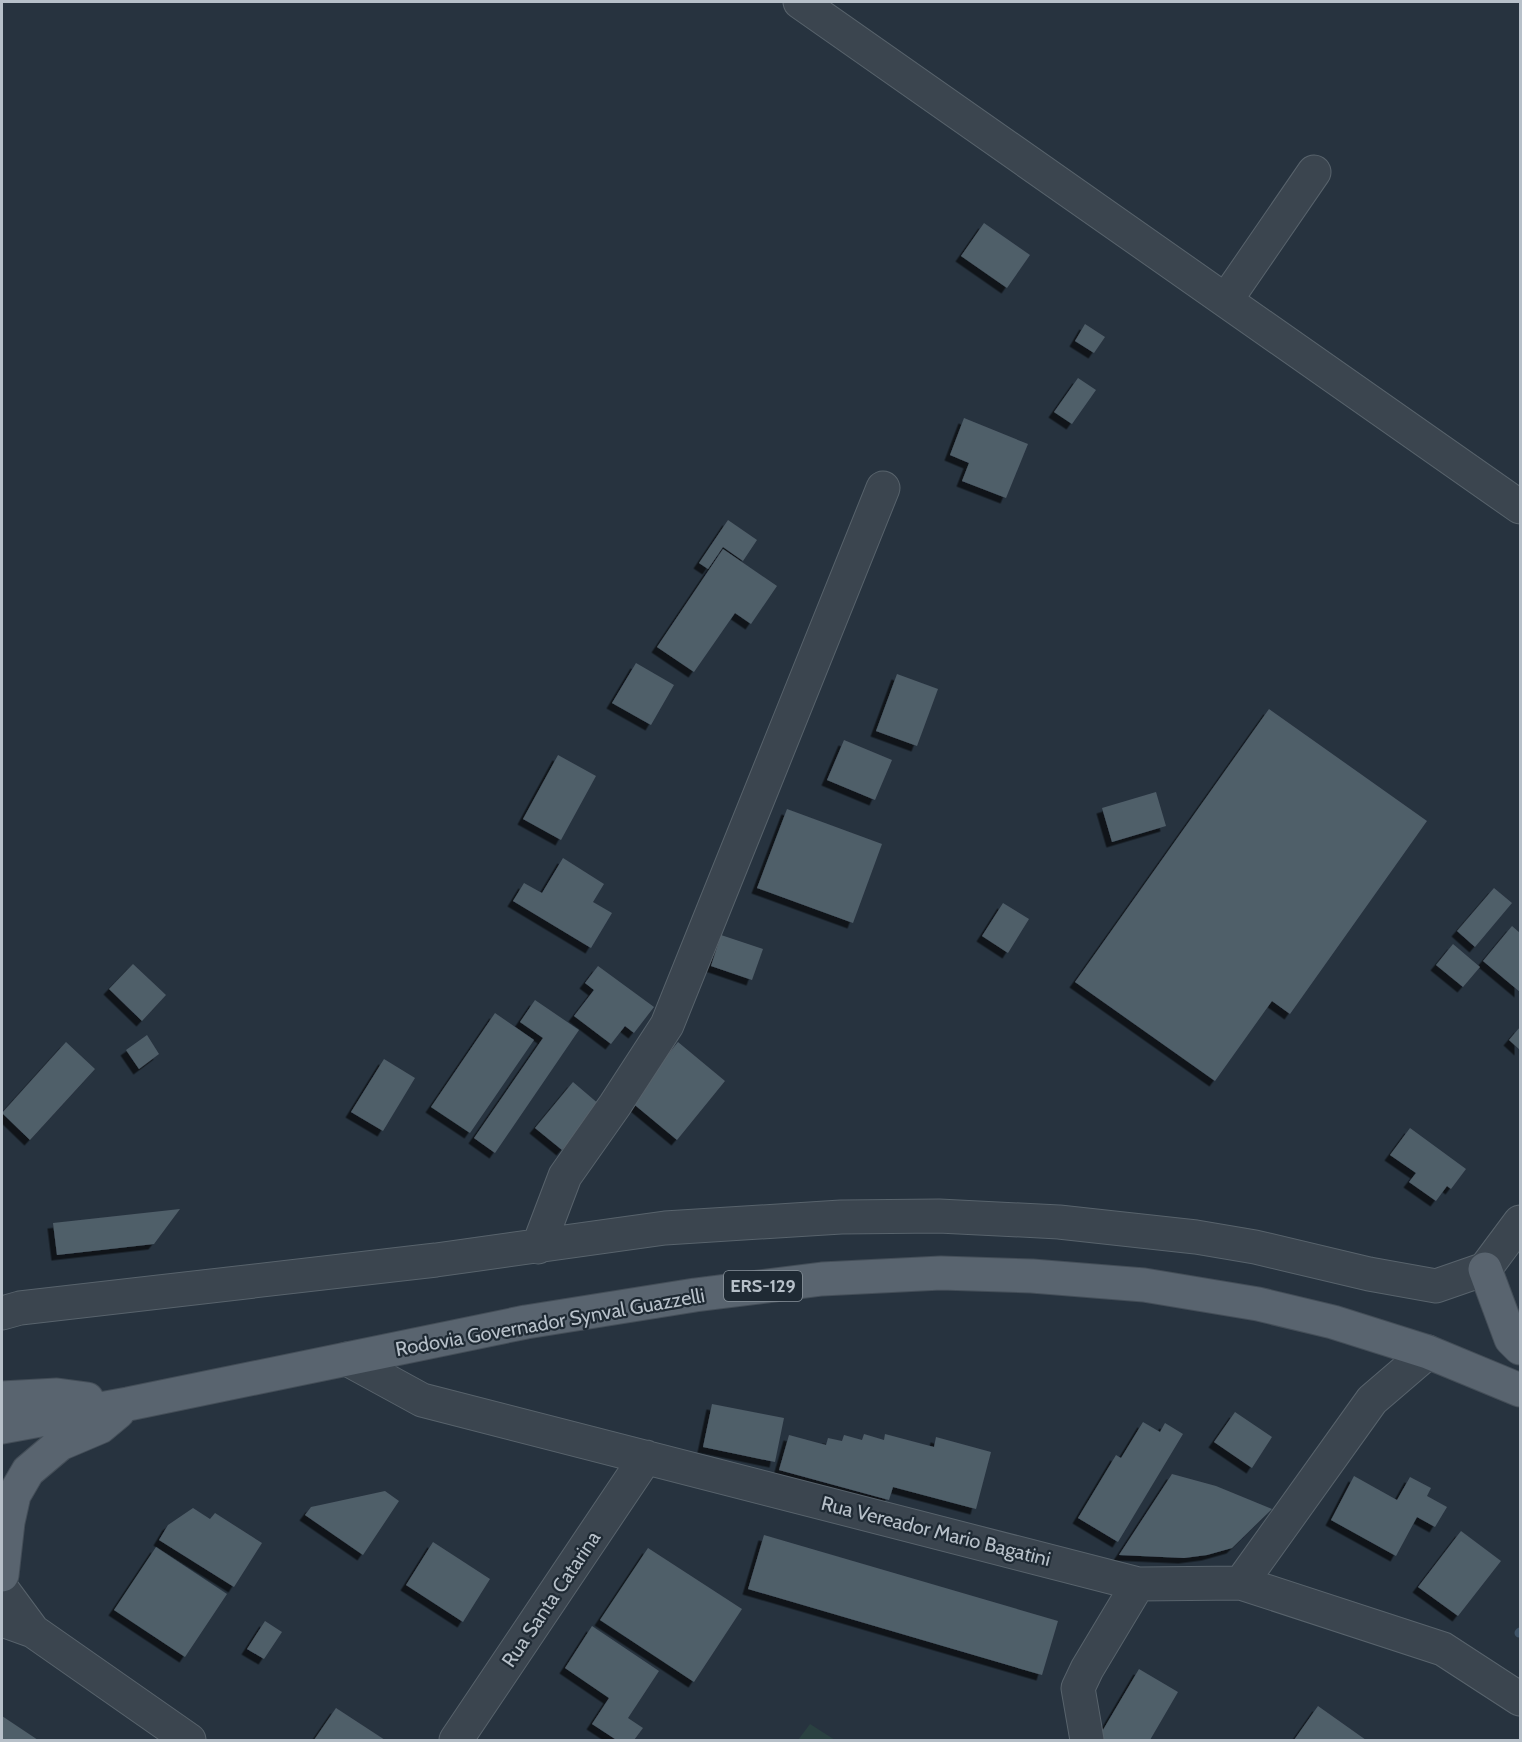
<svg xmlns="http://www.w3.org/2000/svg" width="1522" height="1742" font-family="Cabin,sans-serif">
	<defs>
		<filter id="shadow"><feDropShadow dx="-5.5" dy="5.5" stdDeviation="0" flood-color="#0009"/></filter>
	</defs>
	<rect width="100%" height="100%" fill="#27333f"/>
	<path fill="#2a4141" d="M 810,1724 L 835,1740 L 798,1740 Z"/>
	<g fill="none" stroke-linecap="round" stroke-linejoin="round">
		<path stroke="#3d5266" stroke-width="9" d="M 1519,1633 L 1520,1632"/>
	</g>
	<path fill="#505e69" filter="url(#shadow)" d="M 984,223 L 1030,255 L 1007,288 L 961,256 Z
		M 1085,324 L 1105,337 L 1094,353 L 1075,341 Z
		M 1078,378 L 1096,390 L 1072,424 L 1054,412 Z
		M 964,418 L 1028,444 L 1006,498 L 962,481 L 969,463 L 950,455 Z
		M 728,520 L 757,540 L 743,561 L 723,547 L 708,569 L 699,563 Z
		M 723,549 L 777,586 L 751,624 L 735,613 L 694,672 L 657,647 Z
		M 636,663 L 674,685 L 651,725 L 612,703 Z
		M 897,674 L 938,689 L 917,746 L 876,731 Z
		M 1269,709 L 1427,821 L 1290,1014 L 1272,1001 L 1215,1081 L 1075,982 Z
		M 844,740 L 892,760 L 875,800 L 827,780 Z
		M 558,755 L 596,776 L 561,840 L 523,819 Z
		M 1156,792 L 1166,826 L 1112,842 L 1102,808 Z
		M 787,809 L 882,844 L 853,923 L 757,888 Z
		M 563,858 L 604,884 L 593,902 L 612,913 L 591,948 L 513,901 L 524,883 L 542,893 Z
		M 1494,888 L 1512,903 L 1475,947 L 1457,931 Z
		M 1003,903 L 1029,919 L 1008,953 L 982,936 Z
		M 1512,926 L 1520,933 L 1520,992 L 1483,961 Z
		M 721,935 L 763,949 L 752,980 L 711,966 Z
		M 1453,944 L 1480,967 L 1463,987 L 1436,965 Z
		M 133,964 L 166,995 L 142,1021 L 109,989 Z
		M 598,966 L 654,1007 L 634,1033 L 625,1026 L 611,1044 L 574,1016 L 594,990 L 585,983 Z
		M 535,1000 L 579,1030 L 495,1153 L 474,1138 L 543,1038 L 520,1022 Z
		M 495,1013 L 534,1040 L 470,1133 L 431,1107 Z
		M 1520,1027 L 1520,1050 L 1509,1040 Z
		M 147,1035 L 159,1054 L 139,1069 L 126,1050 Z
		M 66,1042 L 95,1069 L 30,1140 L 2,1113 Z
		M 678,1042 L 725,1081 L 677,1140 L 630,1101 Z
		M 384,1059 L 415,1078 L 383,1131 L 351,1112 Z
		M 573,1082 L 600,1105 L 562,1150 L 535,1128 Z
		M 1410,1128 L 1466,1169 L 1451,1189 L 1447,1186 L 1436,1201 L 1409,1182 L 1416,1173 L 1390,1155 Z
		M 180,1209 L 154,1244 L 57,1255 L 53,1223 Z
		M 712,1404 L 784,1418 L 775,1462 L 703,1447 Z
		M 1235,1412 L 1272,1437 L 1252,1468 L 1214,1442 Z
		M 1143,1422 L 1160,1432 L 1165,1423 L 1183,1434 L 1118,1542 L 1078,1518 L 1116,1455 L 1121,1458 Z
		M 864,1434 L 884,1440 L 885,1434 L 934,1447 L 936,1437 L 991,1452 L 976,1509 L 893,1487 L 889,1500 L 779,1470 L 789,1435 L 826,1445 L 828,1438 L 842,1441 L 844,1435 L 862,1440 Z
		M 1172,1474 L 1216,1486 L 1272,1509 L 1232,1548 L 1207,1555 L 1184,1558 L 1119,1555 Z
		M 1354,1476 L 1397,1500 L 1410,1477 L 1431,1488 L 1427,1496 L 1447,1507 L 1435,1527 L 1417,1517 L 1396,1556 L 1331,1520 Z
		M 385,1491 L 399,1501 L 363,1555 L 305,1515 L 311,1507 Z
		M 193,1508 L 210,1519 L 215,1513 L 262,1543 L 234,1587 L 159,1540 L 168,1525 Z
		M 1461,1531 L 1501,1561 L 1458,1616 L 1418,1587 Z
		M 764,1535 L 1058,1621 L 1042,1675 L 748,1589 Z
		M 433,1542 L 490,1579 L 463,1622 L 406,1585 Z
		M 156,1547 L 227,1594 L 185,1657 L 114,1610 Z
		M 648,1548 L 742,1609 L 694,1682 L 600,1620 Z
		M 265,1621 L 282,1632 L 264,1659 L 247,1649 Z
		M 592,1626 L 659,1671 L 628,1718 L 643,1728 L 634,1740 L 614,1740 L 615,1739 L 592,1724 L 609,1698 L 565,1668 Z
		M 1139,1669 L 1178,1692 L 1150,1740 L 1097,1740 Z
		M 1318,1706 L 1366,1740 L 1294,1740 Z
		M 336,1708 L 385,1740 L 314,1740 Z
		M 2,1716 L 38,1740 L 2,1740 Z"/>
	<g fill="none" stroke-linecap="round" stroke-linejoin="round">
		<g stroke="#58636c" stroke-width="35">
			<path id="minor" d="M 800,2 L 1520,507
				M 1226,300 L 1314,172
				M 538,1247 L 565,1176 L 615,1105 L 667,1025 L 883,488
				M 2,1313 L 20,1308 L 436,1260 L 665,1228 L 841,1217 L 939,1216 L 1059,1222 L 1196,1237 L 1255,1247 L 1369,1274 L 1436,1286 L 1485,1269 L 1520,1222
				M 347,1359 L 422,1400 L 1138,1584 L 1241,1583 L 1443,1649 L 1520,1699
				M 1241,1583 L 1372,1400 L 1428,1352
				M 2,1589 L 33,1631
				M 2,1620 L 33,1631 L 189,1740
				M 456,1740 L 646,1457
				M 1087,1740 L 1078,1688 L 1087,1669 L 1138,1584"/>
		</g>
		<g stroke="#444e58" stroke-width="35">
			<path id="major" d="M 1485,1269 L 1511,1339 L 1520,1348
				M 2,1398 L 57,1395 L 87,1399
				M 2,1427 L 128,1404 L 526,1322 L 695,1295 L 822,1279 L 941,1273 L 1032,1276 L 1144,1285 L 1258,1304 L 1333,1322 L 1428,1352 L 1520,1390
				M 2,1575 L 8,1522 L 14,1495 L 28,1471 L 60,1444 L 100,1427 L 118,1412"/>
		</g>
		<use href="#minor" stroke="#3b454f" stroke-width="33"/>
		<use href="#major" stroke="#59646f" stroke-width="33"/>
	</g>
	<g text-anchor="middle" dominant-baseline="central" stroke-width="4.5" stroke-linejoin="round" paint-order="stroke">
		<rect fill="#1f2a34" stroke="#89939c" stroke-width="1.5" x="724" y="1271" width="78" height="30" rx="4.5"/>
		<g font-size="18" font-weight="bold" fill="#b7c0c9">
			<text x="763" y="1286">ERS-129</text>
		</g>
		<g font-size="20" fill="#b7c0c9" stroke="#1f2a34">
			<text transform="translate(550 1322) rotate(-10)">Rodovia Governador Synval Guazzelli</text>
			<text transform="translate(936 1531) rotate(14)">Rua Vereador Mario Bagatini</text>
			<text transform="translate(551 1599) rotate(-56)">Rua Santa Catarina</text>
		</g>
	</g>
	<rect width="1522" height="1742" fill="none" stroke="#b7c0c9" stroke-width="6"/>
</svg>
